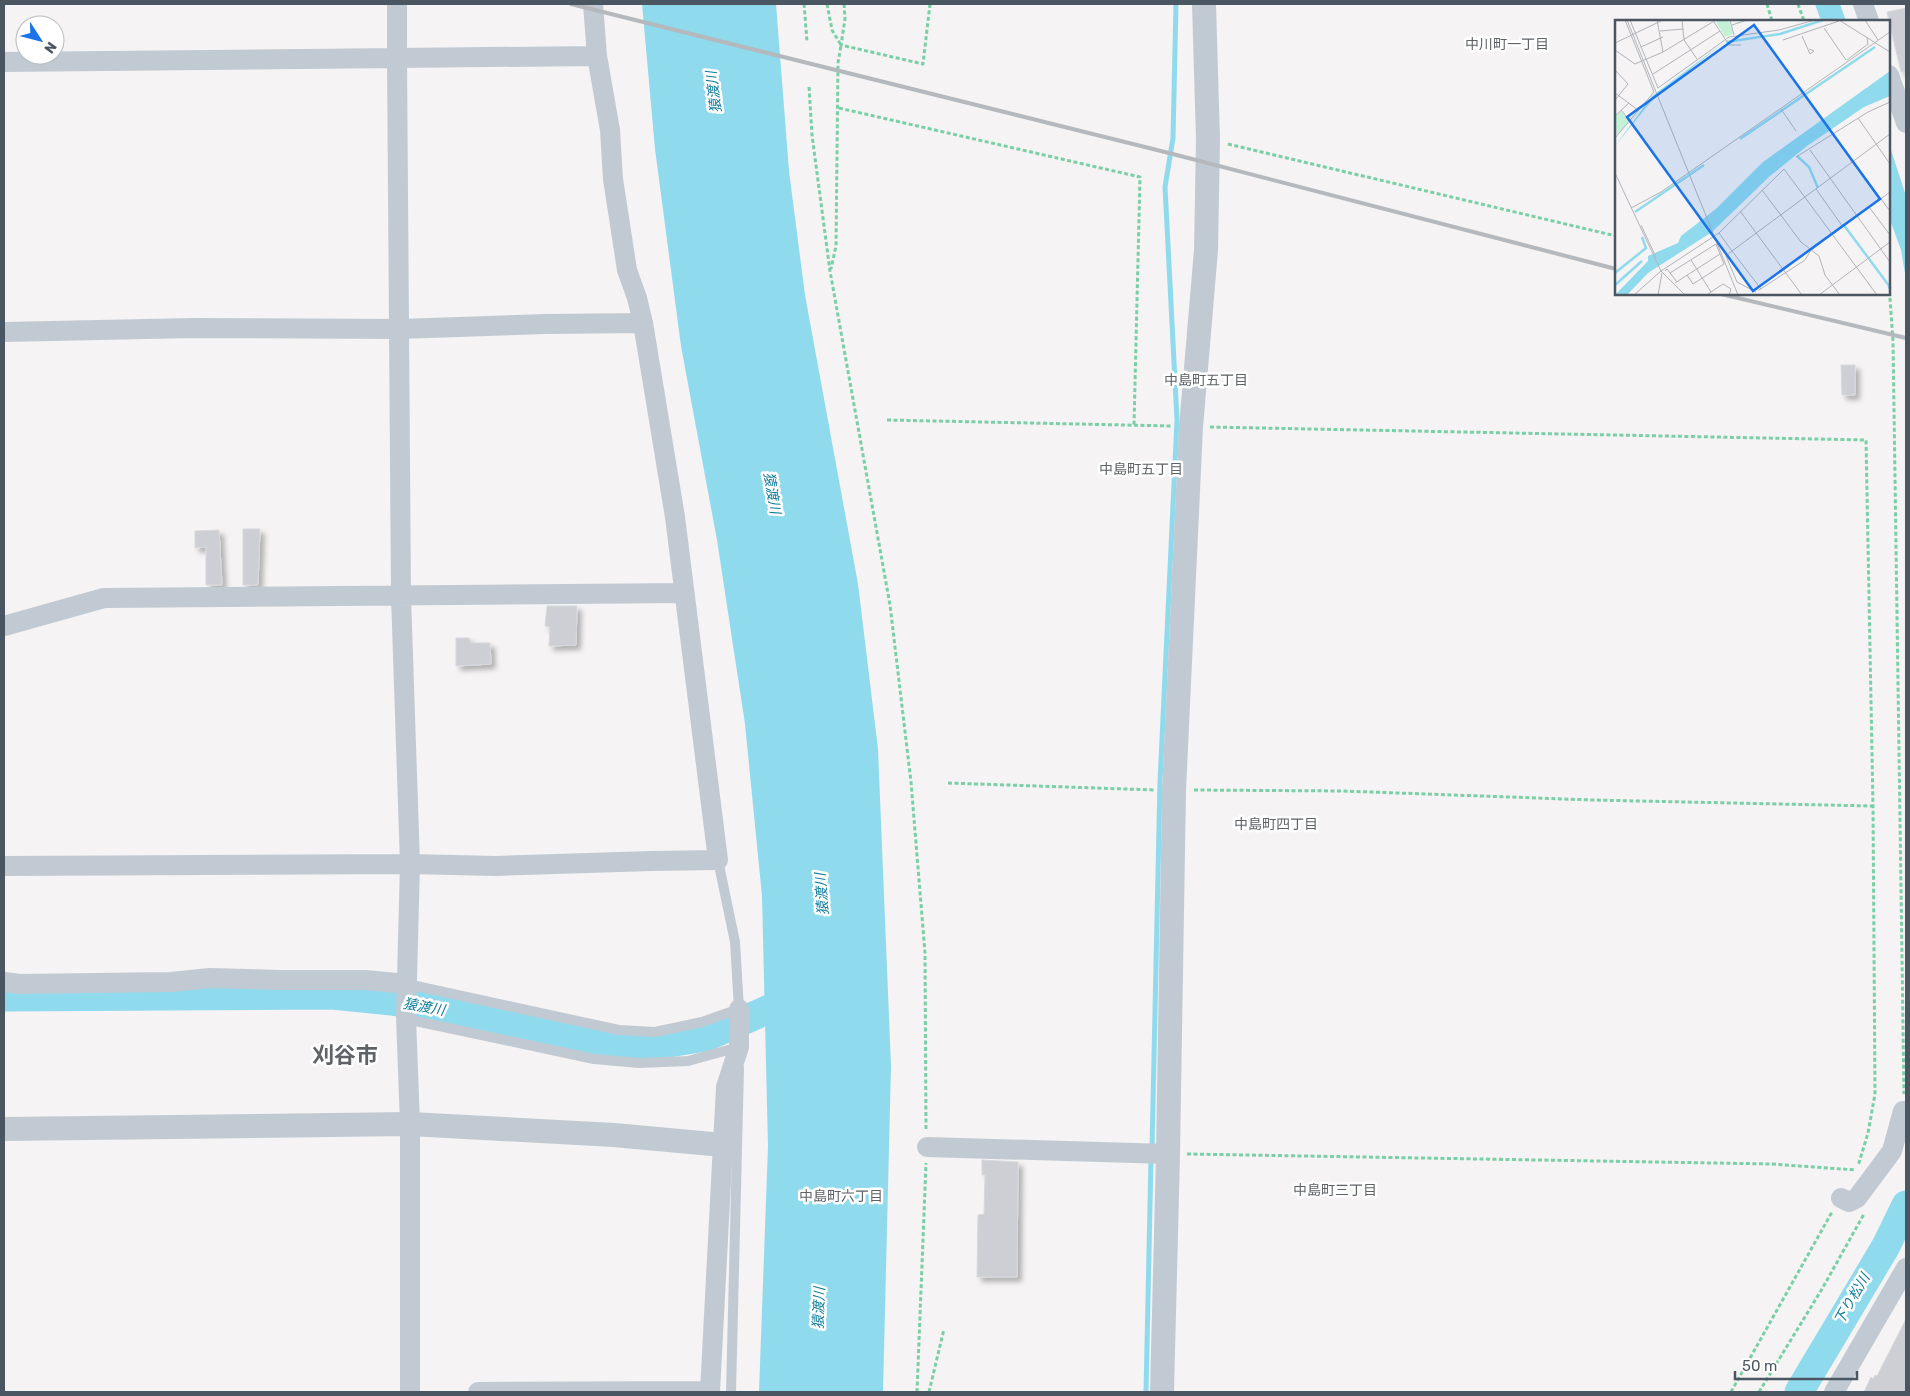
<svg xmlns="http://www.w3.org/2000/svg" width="1910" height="1396" font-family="Rubik,'Noto Sans JP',sans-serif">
	<defs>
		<filter id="shadow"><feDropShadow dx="4.5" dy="4.5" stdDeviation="2.5" flood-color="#0004"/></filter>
	</defs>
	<rect width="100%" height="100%" fill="#f5f3f3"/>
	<path fill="#90daee" d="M 642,4 L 776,4 L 789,171 L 805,295 L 858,584 L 878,749 L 891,1066 L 883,1392 L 759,1392 L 768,1146 L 762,896 L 745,724 L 717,540 L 681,346 L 655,149 Z
		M 1815,4 L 1840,4 L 1846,21 L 1821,21 Z
		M 1889,144 L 1906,196 L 1906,279 L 1901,250 L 1889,217 Z"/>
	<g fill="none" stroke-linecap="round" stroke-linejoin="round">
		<path stroke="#90daee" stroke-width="5" d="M 1152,1149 L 1160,782 L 1177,420 L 1165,187 L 1173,138 L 1176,4
			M 1146,1392 L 1151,1158"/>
		<path stroke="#90daee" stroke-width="29" d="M 4,997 L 332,995 L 392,1001 L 480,1017 L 601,1045 L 656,1045 L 706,1037 L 801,995
			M 1799,1392 L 1886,1246 L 1906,1205"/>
	</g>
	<path fill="#cdcfd5" stroke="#d7d9de" filter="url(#shadow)" d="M 1906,8 L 1906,72 L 1901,72 L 1887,12 Z
		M 1841,365 L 1855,365 L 1855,395 L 1842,395 Z
		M 243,529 L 260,529 L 258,585 L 243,585 Z
		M 219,530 L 222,585 L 206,585 L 206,547 L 195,548 L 195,531 Z
		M 547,606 L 577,606 L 576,645 L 549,646 L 550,627 L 545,626 Z
		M 456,638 L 469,638 L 471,643 L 490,643 L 491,664 L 456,666 Z
		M 982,1160 L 1018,1162 L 1017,1277 L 977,1277 L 978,1215 L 984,1214 L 985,1175 L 982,1175 Z
		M 1906,1319 L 1906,1392 L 1864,1392 L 1871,1377 L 1873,1379 L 1875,1375 L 1877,1376 Z"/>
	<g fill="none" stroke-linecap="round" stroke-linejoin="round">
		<path stroke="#7ad0a6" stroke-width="3" stroke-dasharray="4 2.5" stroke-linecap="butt" d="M 804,4 L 807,42
			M 827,4 L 832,30 L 841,45 L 838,63 L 836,246 L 831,269
			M 844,4 L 845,19 L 841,45 L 923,64 L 930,4
			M 1767,4 L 1772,21
			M 1798,4 L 1804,21
			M 809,87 L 812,135 L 830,271 L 890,605 L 911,782 L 925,953 L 926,1129
			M 839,108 L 1140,177 L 1134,425
			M 1228,144 L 1616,236
			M 1889,285 L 1893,341 L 1904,1094
			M 887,420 L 1172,426
			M 1210,427 L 1866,440 L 1873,806 L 1875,1094 L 1868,1133 L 1858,1166
			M 948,783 L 1155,790
			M 1194,790 L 1343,791 L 1592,800 L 1873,806
			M 1187,1154 L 1772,1164 L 1856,1170
			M 917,1392 L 926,1163
			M 929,1392 L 944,1329
			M 1731,1392 L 1832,1212
			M 1759,1392 L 1822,1289 L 1864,1214"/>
		<path stroke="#c1cad2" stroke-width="10" d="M 407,984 L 619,1030 L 655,1032 L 702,1022 L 739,1009 L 735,942 L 718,860
			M 406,1019 L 594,1059 L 639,1063 L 688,1061 L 739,1047 L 739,1049
			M 731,1392 L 739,1068"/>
		<path stroke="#c1cad2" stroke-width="20" d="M 593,4 L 597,56
			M 1863,4 L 1869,21
			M 4,62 L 397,58 L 401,596 L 410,864 L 406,1017 L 410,1124 L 410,1392
			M 1889,75 L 1906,123
			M 4,332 L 193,328 L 400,329 L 545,324 L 643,323
			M 4,626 L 104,598 L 683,593
			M 4,866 L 410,864 L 496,866 L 651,861 L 718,860 L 675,517 L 643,323 L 637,298 L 627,270 L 613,179 L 610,130 L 597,56 L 397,58 L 397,4
			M 4,982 L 20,984 L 171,982 L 210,978 L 281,980 L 365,980 L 407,984
			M 927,1147 L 1168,1154
			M 1841,1198 L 1849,1202 L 1857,1198 L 1892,1151 L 1903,1111 L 1906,1111
			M 478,1392 L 710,1391
			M 710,1392 L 726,1087 L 739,1047 L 739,1009
			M 1834,1392 L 1906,1268"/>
		<path stroke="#c1cad2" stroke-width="24" d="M 4,1129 L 410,1124 L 614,1135 L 723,1145
			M 1162,1392 L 1168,1154 L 1174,790 L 1191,427 L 1206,250 L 1208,140 L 1204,4"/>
		<path stroke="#b5b8bd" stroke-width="4" d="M 571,4 L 1169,153 L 1616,269
			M 1721,294 L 1906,338"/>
	</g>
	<g text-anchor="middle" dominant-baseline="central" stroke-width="5" stroke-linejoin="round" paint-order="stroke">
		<g font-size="14" fill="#5f6368" stroke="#fff">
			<text x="1507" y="44">中川町一丁目</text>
			<text x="1206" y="380">中島町五丁目</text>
			<text x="1141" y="469">中島町五丁目</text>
			<text x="1276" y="824">中島町四丁目</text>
			<text x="1335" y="1190">中島町三丁目</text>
			<text x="841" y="1196">中島町六丁目</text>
		</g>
		<g font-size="14" font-style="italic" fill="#0c7c9b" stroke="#fff">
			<text transform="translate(714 92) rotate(-97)">猿渡川</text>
			<text transform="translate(772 493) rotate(80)">猿渡川</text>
			<text transform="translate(822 894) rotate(-94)">猿渡川</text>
			<text transform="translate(424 1007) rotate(10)">猿渡川</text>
			<text transform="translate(1852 1299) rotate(-60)">下り松川</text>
			<text transform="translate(819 1308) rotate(-88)">猿渡川</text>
		</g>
		<g font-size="22" font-weight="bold" fill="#5f6368" stroke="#fff">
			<text x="345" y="1055">刈谷市</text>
		</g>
	</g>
	<g transform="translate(1615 20)">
		<rect width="275" height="275" fill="#f5f3f3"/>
		<path d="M 104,0 L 114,0 L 118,14 L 110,17 L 101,2 ZM 6,91 L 14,101 L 2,115 L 0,97 Z" fill="#c3f1d5"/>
		<path d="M 111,21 L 38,79 L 0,126 L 37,76 ZM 275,51 L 275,76 L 249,87 L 192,126 L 155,156 L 97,212 L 33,253 L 12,275 L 0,275 L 33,241 L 33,236 L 63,223 L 66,216 L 102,188 L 148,142 Z" fill="#90daee"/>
		<path fill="none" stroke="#90daee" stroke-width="2.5" d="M 111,22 L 165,14 L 208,0M 125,119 L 260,27M 182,136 L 194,147 L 203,168M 20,192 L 89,145M 228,204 L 275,267 L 273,268M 0,253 L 31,228 L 27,217M 0,265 L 27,241"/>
		<path fill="none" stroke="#b1b4b9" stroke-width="1" d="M 12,0 L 123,275M 15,0 L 43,68 L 114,17 L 164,10 L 200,0M 67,0 L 69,20 L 82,39M 115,0 L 119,15M 224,0 L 275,32M 250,0 L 263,20M 99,2 L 114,25 L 126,25M 117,5 L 132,0M 209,8 L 231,40M 45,11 L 68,9M 187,16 L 195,34 L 199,31 L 194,29M 168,20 L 224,1M 0,23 L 48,0M 26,27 L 48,17M 0,30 L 20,44 L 48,32 L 42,0M 48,32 L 101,0M 232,40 L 253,24 L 252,18M 0,50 L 13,64 L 0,80M 38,54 L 105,11M 0,73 L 23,90M 166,89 L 181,111M 6,90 L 16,102M 0,96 L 14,83M 243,98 L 275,144M 218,115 L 275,191M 0,118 L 39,72 L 10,0M 195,130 L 275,242M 181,137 L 253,92 L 275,82M 0,153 L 46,251 L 104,213M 201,169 L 228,207M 147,170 L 186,222 L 204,236 L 210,255 L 225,275M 254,187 L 275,215M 16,188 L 46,172 L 275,12M 125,191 L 187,275M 26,205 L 41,237M 76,240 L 96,272 L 92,275M 50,251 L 52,249 L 62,262M 55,253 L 101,224 L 105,234 L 60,263M 72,255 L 78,264 L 109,244 L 105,234M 146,269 L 117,231 L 275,114M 144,270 L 190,240 L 196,230 L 275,172M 96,272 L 108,264 L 116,269 L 114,275M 141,272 L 122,262 L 111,236 L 117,231 L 104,213 L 169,149 L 262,275M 19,275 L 46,251 L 70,275M 43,275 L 47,253M 204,275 L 275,222"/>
		<path fill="#1a73e8" fill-opacity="0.15" stroke="#1a73e8" stroke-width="2.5" d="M 139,5 L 265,179 L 138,271 L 12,97 Z"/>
		<rect width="275" height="275" fill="none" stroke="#4a5661" stroke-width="2.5"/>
	</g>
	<rect width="1910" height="1396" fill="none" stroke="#4a5661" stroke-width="10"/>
	<g transform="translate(40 40) rotate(126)"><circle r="24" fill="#ffffff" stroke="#b7bbc0"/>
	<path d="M0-4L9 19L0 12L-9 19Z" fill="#1a73e8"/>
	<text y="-8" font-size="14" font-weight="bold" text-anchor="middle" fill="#4a5661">N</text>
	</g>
	<path d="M1735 1371v8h122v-8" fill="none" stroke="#4a5661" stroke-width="2.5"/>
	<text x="1742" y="1371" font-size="15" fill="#4a5661" stroke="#ffffff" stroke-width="4" paint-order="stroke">50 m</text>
</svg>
